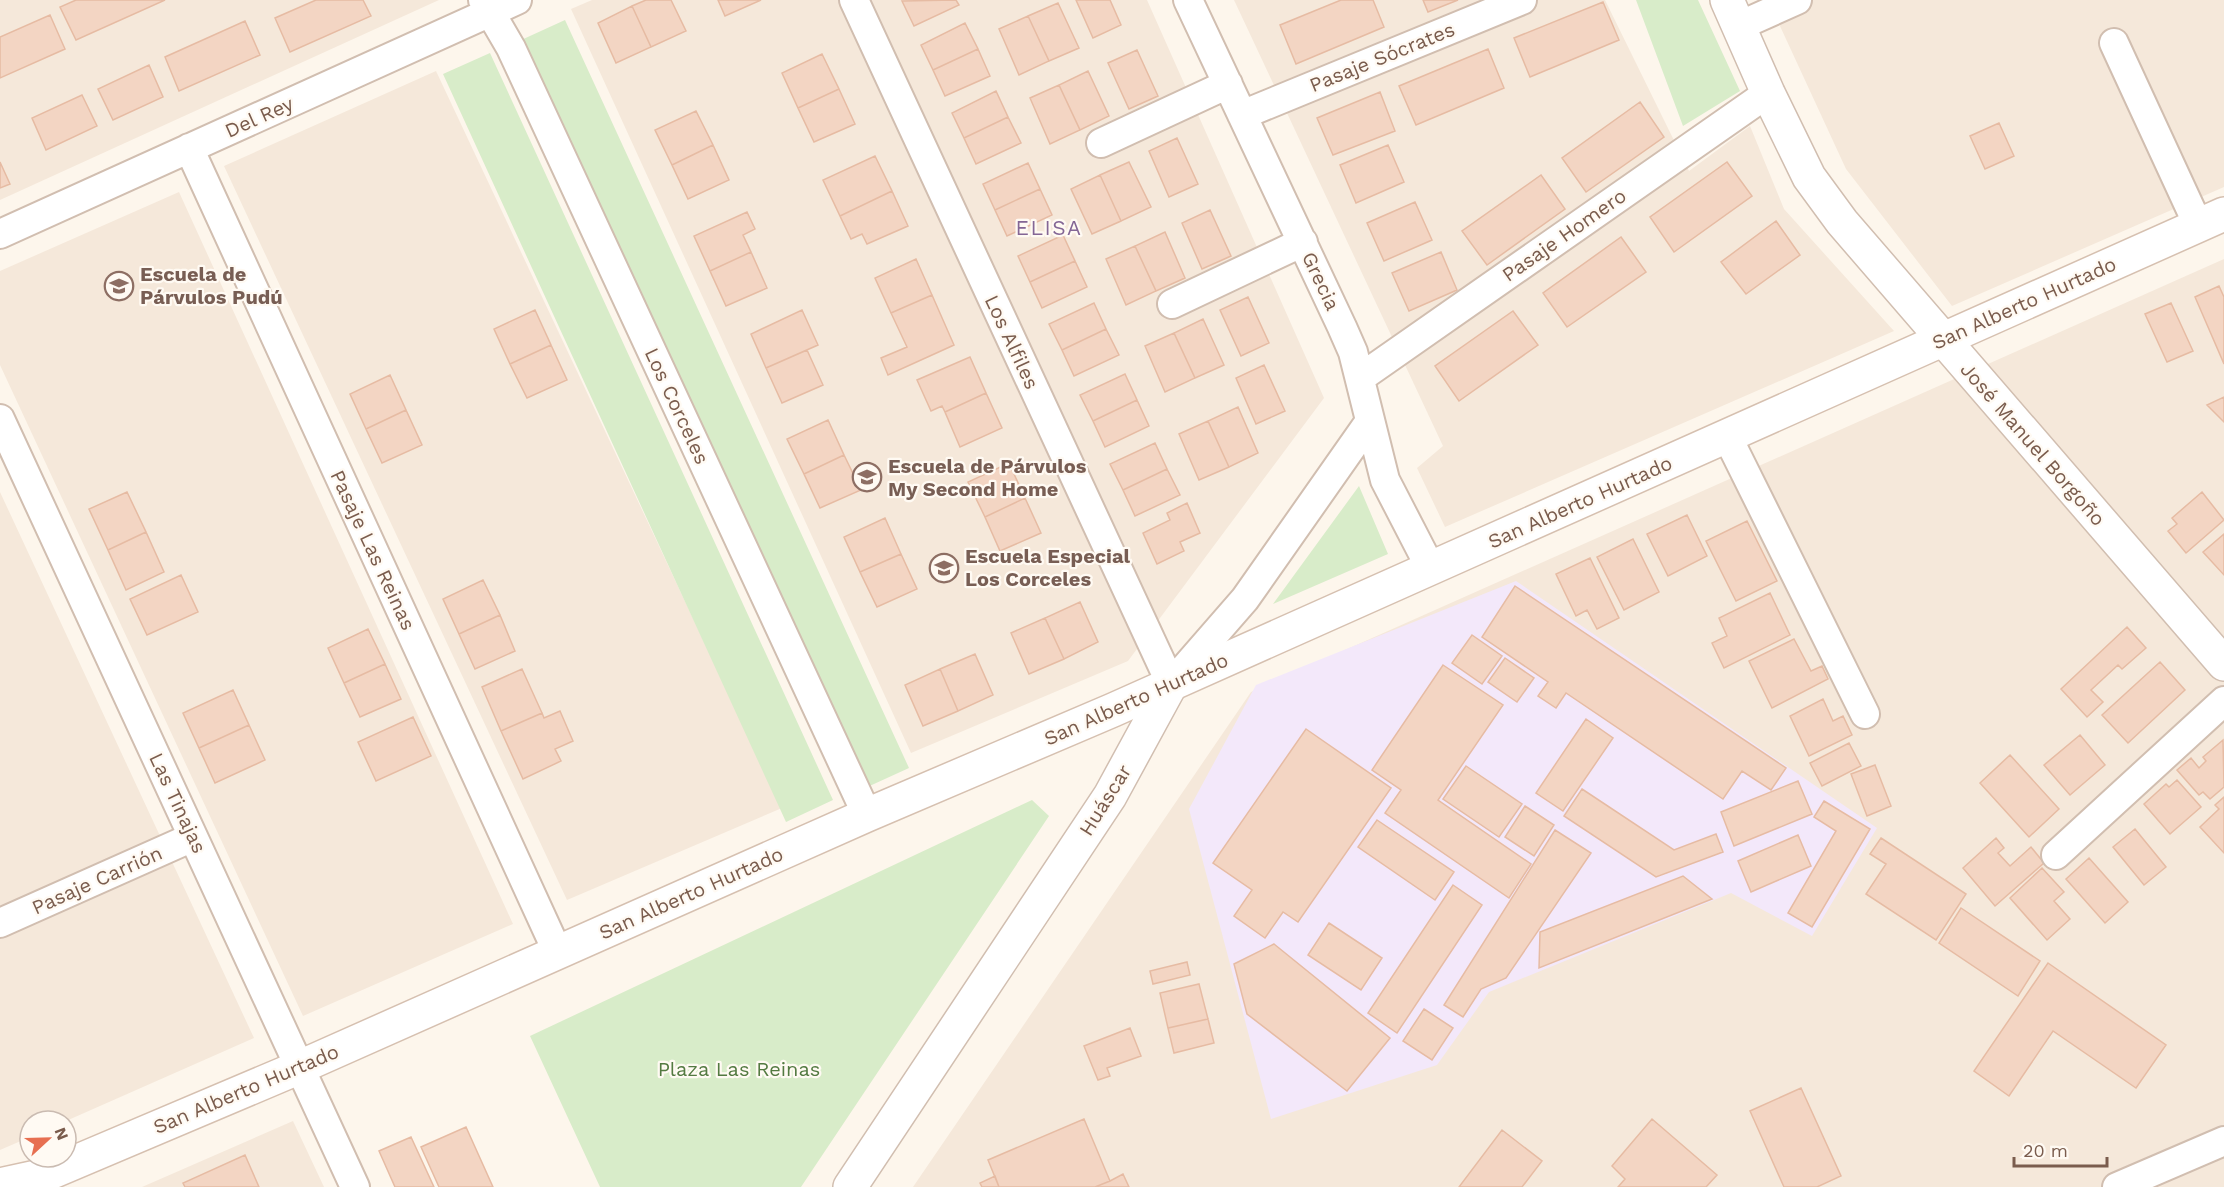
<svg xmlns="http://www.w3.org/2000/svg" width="2224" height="1187" font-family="'Work Sans',sans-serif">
	<rect width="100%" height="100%" fill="#fdf6ec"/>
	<path fill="#f5e8da" d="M 0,0 L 439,0 L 0,200 Z
		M 592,0 L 1147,0 L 1324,398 L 1128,661 L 911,753 L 571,9 Z
		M 1234,0 L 1605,0 L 1689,171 L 1750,126 L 1784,209 L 1894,331 L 1445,527 L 1417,468 L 1443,446 Z
		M 1768,0 L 2224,0 L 2224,187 L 1952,306 L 1846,169 Z
		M 436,71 L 782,808 L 567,900 L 224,166 Z
		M 179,192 L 513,924 L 303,1016 L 0,365 L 0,271 Z
		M 2224,259 L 2224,1187 L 913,1187 L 1251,692 Z
		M 0,492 L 254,1038 L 66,1121 L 30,1121 L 30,1137 L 0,1150 Z
		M 293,1121 L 324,1187 L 142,1187 Z"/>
	<path fill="#f3e8fa" d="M 1516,581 L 1877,828 L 1812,936 L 1731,893 L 1489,992 L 1437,1065 L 1271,1119 L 1189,809 L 1256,685 Z"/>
	<path fill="#d8ecc9" d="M 1636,0 L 1698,0 L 1740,91 L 1683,126 Z
		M 565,20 L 909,768 L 863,789 L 519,41 Z
		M 490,53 L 833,800 L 786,822 L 443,74 Z
		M 1359,486 L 1388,554 L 1273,604 Z
		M 1032,800 L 1049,816 L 801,1187 L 600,1187 L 530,1036 Z"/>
	<path fill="#f3d5c3" stroke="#e6bba3" stroke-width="1.5" d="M 76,0 L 165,0 L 76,40 L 60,7 Z
		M 316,0 L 363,0 L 371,16 L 290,52 L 275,18 Z
		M 646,0 L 671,0 L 686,31 L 651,47 L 632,6 Z
		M 718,0 L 761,0 L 725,16 Z
		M 956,0 L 959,5 L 914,26 L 902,1 Z
		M 1076,0 L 1110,0 L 1121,25 L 1093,38 Z
		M 1341,0 L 1373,0 L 1384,27 L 1296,64 L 1280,25 Z
		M 1423,0 L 1458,0 L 1428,12 Z
		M 1603,2 L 1619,40 L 1530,77 L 1514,38 Z
		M 1058,3 L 1079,48 L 1049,61 L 1028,16 Z
		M 632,6 L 651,47 L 616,63 L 598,23 Z
		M 50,15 L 65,49 L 0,78 L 0,37 Z
		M 1028,16 L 1049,61 L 1019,75 L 999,29 Z
		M 245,21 L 260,55 L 179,91 L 165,57 Z
		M 965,23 L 978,49 L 933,70 L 921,45 Z
		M 978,49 L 990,76 L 945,96 L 933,70 Z
		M 1488,49 L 1504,88 L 1416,125 L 1399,86 Z
		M 1137,50 L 1158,96 L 1129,109 L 1108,63 Z
		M 822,54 L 839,89 L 798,108 L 782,73 Z
		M 149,65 L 163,97 L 113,120 L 98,89 Z
		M 1088,71 L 1109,116 L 1080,130 L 1059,85 Z
		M 1059,85 L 1080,130 L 1050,144 L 1030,98 Z
		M 839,89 L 855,124 L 814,142 L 798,108 Z
		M 996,91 L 1008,117 L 964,138 L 952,113 Z
		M 1380,92 L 1395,131 L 1333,155 L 1317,118 Z
		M 82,95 L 97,126 L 46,150 L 32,118 Z
		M 1640,102 L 1664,137 L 1586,192 L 1562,158 Z
		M 696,111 L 713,145 L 672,165 L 655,130 Z
		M 1008,117 L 1021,143 L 976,164 L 964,138 Z
		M 1999,123 L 2014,156 L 1985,169 L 1970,136 Z
		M 1177,138 L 1198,184 L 1169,197 L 1149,151 Z
		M 713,145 L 729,180 L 688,199 L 672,165 Z
		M 1388,145 L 1404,182 L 1356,203 L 1340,165 Z
		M 875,156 L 892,191 L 840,216 L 823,180 Z
		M 0,162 L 10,184 L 0,188 Z
		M 1129,162 L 1151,207 L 1121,221 L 1100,175 Z
		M 1727,162 L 1752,196 L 1674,252 L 1650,217 Z
		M 1028,163 L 1040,189 L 995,210 L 983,184 Z
		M 1100,175 L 1121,221 L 1092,234 L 1071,189 Z
		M 1541,175 L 1565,209 L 1487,265 L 1462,231 Z
		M 1040,189 L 1052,215 L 1007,236 L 995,210 Z
		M 892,191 L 908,226 L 867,244 L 862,234 L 851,239 L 840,216 Z
		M 1415,202 L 1432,240 L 1384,261 L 1367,223 Z
		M 1210,210 L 1231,256 L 1202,269 L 1182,223 Z
		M 747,212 L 755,229 L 743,235 L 751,252 L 710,271 L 694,236 Z
		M 1776,221 L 1800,255 L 1746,294 L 1721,262 Z
		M 1165,232 L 1185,278 L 1156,291 L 1135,246 Z
		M 1063,235 L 1075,261 L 1030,282 L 1018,256 Z
		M 1621,237 L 1646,272 L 1567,327 L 1543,293 Z
		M 1135,246 L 1156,291 L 1126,305 L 1106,259 Z
		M 751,252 L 767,288 L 726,306 L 710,271 Z
		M 1441,252 L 1457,290 L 1409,311 L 1392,273 Z
		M 916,259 L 932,295 L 891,313 L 875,278 Z
		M 1075,261 L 1087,287 L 1042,308 L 1030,282 Z
		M 2219,286 L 2224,297 L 2224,364 L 2195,297 Z
		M 932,295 L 954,345 L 888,375 L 881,358 L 907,347 L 891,313 Z
		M 1248,297 L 1269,343 L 1241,356 L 1220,310 Z
		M 1094,303 L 1106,329 L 1062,350 L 1049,324 Z
		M 2171,303 L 2193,351 L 2167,362 L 2145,314 Z
		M 535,310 L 551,345 L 510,364 L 494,329 Z
		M 802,310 L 818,345 L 766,368 L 751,334 Z
		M 1513,311 L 1538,345 L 1459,401 L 1435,366 Z
		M 1203,319 L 1224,365 L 1195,378 L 1174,333 Z
		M 1106,329 L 1119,355 L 1074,376 L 1062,350 Z
		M 1174,333 L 1195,378 L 1165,392 L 1145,346 Z
		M 551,345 L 567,380 L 527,398 L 510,364 Z
		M 807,350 L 823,385 L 782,403 L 766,368 Z
		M 970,357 L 986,393 L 945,412 L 942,406 L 931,411 L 917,380 Z
		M 1264,365 L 1285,411 L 1256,424 L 1236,378 Z
		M 1125,374 L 1137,400 L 1093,421 L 1080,395 Z
		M 390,375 L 406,410 L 366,429 L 350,394 Z
		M 986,393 L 1002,428 L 960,447 L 945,412 Z
		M 2224,397 L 2224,422 L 2207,405 Z
		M 1137,400 L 1149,426 L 1105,447 L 1093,421 Z
		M 1238,407 L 1258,453 L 1229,467 L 1208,421 Z
		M 406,410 L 422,445 L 382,463 L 366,429 Z
		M 828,420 L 844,455 L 804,474 L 787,439 Z
		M 1208,421 L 1229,467 L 1199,480 L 1179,434 Z
		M 1155,443 L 1167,469 L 1123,490 L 1110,464 Z
		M 844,455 L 861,490 L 820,508 L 804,474 Z
		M 1009,463 L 1025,498 L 985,517 L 968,482 Z
		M 1167,469 L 1180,495 L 1135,516 L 1123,490 Z
		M 127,492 L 146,532 L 108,550 L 89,509 Z
		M 2202,492 L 2224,520 L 2186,553 L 2168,531 L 2177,524 L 2172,518 Z
		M 1025,498 L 1041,533 L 1000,551 L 985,517 Z
		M 1187,503 L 1200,533 L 1180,542 L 1184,551 L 1157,564 L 1143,533 L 1170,520 L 1167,513 Z
		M 1687,515 L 1707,556 L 1668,576 L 1647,534 Z
		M 885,518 L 901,554 L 860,572 L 844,537 Z
		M 1747,521 L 1777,581 L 1736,601 L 1706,541 Z
		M 146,532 L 164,572 L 126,590 L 108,550 Z
		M 2224,534 L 2224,575 L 2203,552 Z
		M 1633,539 L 1659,592 L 1624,610 L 1597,557 Z
		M 901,554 L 917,589 L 877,607 L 860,572 Z
		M 1590,558 L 1619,618 L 1597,629 L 1587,610 L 1576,616 L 1556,574 Z
		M 181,575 L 198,612 L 147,635 L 130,599 Z
		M 483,580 L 500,615 L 459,634 L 443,599 Z
		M 1515,586 L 1786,768 L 1771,790 L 1742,771 L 1723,799 L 1566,693 L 1556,708 L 1538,696 L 1548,682 L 1482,637 Z
		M 1770,593 L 1790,635 L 1724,668 L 1712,643 L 1727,636 L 1719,618 Z
		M 1080,602 L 1098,642 L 1064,659 L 1045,618 Z
		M 500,615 L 515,651 L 475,669 L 459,634 Z
		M 1045,618 L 1064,659 L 1029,674 L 1011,633 Z
		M 2127,627 L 2146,648 L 2122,669 L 2118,665 L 2091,690 L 2103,702 L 2087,717 L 2061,689 Z
		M 368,629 L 385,664 L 344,683 L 328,648 Z
		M 1472,635 L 1502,656 L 1482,684 L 1452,663 Z
		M 1794,639 L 1811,671 L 1822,666 L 1828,679 L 1772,708 L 1749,661 Z
		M 975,654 L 993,695 L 958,711 L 940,669 Z
		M 1505,658 L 1534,678 L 1517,702 L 1488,682 Z
		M 2160,662 L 2185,690 L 2128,743 L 2102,715 Z
		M 385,664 L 401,699 L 360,717 L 344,683 Z
		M 1443,665 L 1503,705 L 1438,800 L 1531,864 L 1509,898 L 1385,813 L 1401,790 L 1372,770 Z
		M 522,669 L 542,713 L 501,731 L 482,687 Z
		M 940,669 L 958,711 L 923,726 L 905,685 Z
		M 233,690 L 249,725 L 199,748 L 183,713 Z
		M 1823,699 L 1833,721 L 1843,716 L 1852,735 L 1809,756 L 1790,716 Z
		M 560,711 L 573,741 L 555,749 L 561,761 L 523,779 L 501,731 L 542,713 L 544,718 Z
		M 413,717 L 431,756 L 376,781 L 358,742 Z
		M 1586,719 L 1613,738 L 1563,811 L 1536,793 Z
		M 249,725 L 265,760 L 215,783 L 199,748 Z
		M 1306,729 L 1391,788 L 1298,922 L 1283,912 L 1265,938 L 1234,916 L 1252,890 L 1213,863 Z
		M 2080,735 L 2105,765 L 2070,795 L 2044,765 Z
		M 2223,740 L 2224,787 L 2210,799 L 2203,792 L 2199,795 L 2177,770 L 2191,758 L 2199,768 L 2206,761 L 2203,757 Z
		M 1849,743 L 1861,766 L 1822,786 L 1810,763 Z
		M 2010,755 L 2059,809 L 2029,837 L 1980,783 Z
		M 1875,765 L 1891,806 L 1867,816 L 1851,774 Z
		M 1466,766 L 1522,804 L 1499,837 L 1443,799 Z
		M 2177,780 L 2201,807 L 2170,834 L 2144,804 L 2166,784 L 2169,787 Z
		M 1798,781 L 1812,814 L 1734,846 L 1721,812 Z
		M 1582,789 L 1674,850 L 1716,834 L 1723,852 L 1656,877 L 1564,816 Z
		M 2224,797 L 2224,853 L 2200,827 L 2219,809 L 2215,805 Z
		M 1824,801 L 1870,829 L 1812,927 L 1788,913 L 1836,831 L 1814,817 Z
		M 1525,806 L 1554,825 L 1534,856 L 1505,837 Z
		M 1377,820 L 1454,872 L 1435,900 L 1358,847 Z
		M 2135,829 L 2166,867 L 2144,885 L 2113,847 Z
		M 1555,830 L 1591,853 L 1506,978 L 1481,989 L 1463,1017 L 1444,1005 Z
		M 1798,835 L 1811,866 L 1751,892 L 1738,861 Z
		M 1881,838 L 1966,894 L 1936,940 L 1866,894 L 1886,864 L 1870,854 Z
		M 1996,838 L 2004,848 L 1998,853 L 2010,866 L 2031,847 L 2044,863 L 1995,906 L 1963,868 Z
		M 2089,858 L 2128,902 L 2105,923 L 2066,879 Z
		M 2042,868 L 2064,892 L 2054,901 L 2070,919 L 2047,940 L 2010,898 Z
		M 1683,876 L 1712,899 L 1539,968 L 1540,932 Z
		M 1453,885 L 1482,905 L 1397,1033 L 1368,1013 Z
		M 1961,908 L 2040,961 L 2018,996 L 1939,943 Z
		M 1329,923 L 1382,958 L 1361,990 L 1308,955 Z
		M 1274,944 L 1390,1038 L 1347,1091 L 1247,1014 L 1234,964 Z
		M 1187,962 L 1190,975 L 1153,984 L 1150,971 Z
		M 2048,963 L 2166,1045 L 2136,1088 L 2053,1031 L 2009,1096 L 1974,1071 Z
		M 1199,984 L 1208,1019 L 1168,1028 L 1160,993 Z
		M 1424,1009 L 1453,1028 L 1432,1060 L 1403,1041 Z
		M 1208,1019 L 1214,1043 L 1174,1053 L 1168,1028 Z
		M 1130,1028 L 1141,1056 L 1107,1068 L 1110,1076 L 1098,1080 L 1084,1046 Z
		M 1801,1088 L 1841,1176 L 1817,1187 L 1784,1187 L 1750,1111 Z
		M 1084,1119 L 1110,1181 L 1095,1187 L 999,1187 L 988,1160 Z
		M 1652,1119 L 1717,1175 L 1706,1187 L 1618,1187 L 1625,1179 L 1612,1166 Z
		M 466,1127 L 493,1187 L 439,1187 L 421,1147 Z
		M 1502,1130 L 1542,1161 L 1522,1187 L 1459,1187 Z
		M 411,1137 L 434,1187 L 395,1187 L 379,1151 Z
		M 245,1155 L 259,1187 L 185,1187 L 183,1183 Z
		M 1123,1174 L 1129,1187 L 1095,1187 L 1110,1181 Z
		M 995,1176 L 999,1187 L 982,1187 L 980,1183 Z"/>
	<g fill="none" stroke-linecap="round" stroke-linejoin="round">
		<g stroke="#d1beb0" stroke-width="32">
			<path id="minor" d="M 483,0 L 511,48 L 867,815
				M 854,0 L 1171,684 L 1245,599 L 1370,421
				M 1188,0 L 1342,327 L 1353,352 L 1385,480 L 1431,569
				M 1739,26 L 1797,0
				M 2114,43 L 2198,225
				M 1242,115 L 1522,0
				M 1101,143 L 1228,84
				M 189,148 L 557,951
				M 0,234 L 517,0
				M 1172,304 L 1303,242
				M 1360,378 L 1768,93
				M 0,419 L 355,1187
				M 1727,436 L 1865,714
				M 2056,855 L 2224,701
				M 0,923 L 193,837
				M 2117,1187 L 2224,1141"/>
		</g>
		<g stroke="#d1beb0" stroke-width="36">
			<path id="tertiary" d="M 1727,0 L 1768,93 L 1809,177 L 1842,222 L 2224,664
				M 850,1187 L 1110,796 L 1171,684"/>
		</g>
		<g stroke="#d6c0b0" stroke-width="36">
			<path id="secondary" d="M 0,1185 L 45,1175 L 300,1067 L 867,815 L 1113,710 L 2224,214"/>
		</g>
		<use href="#minor" stroke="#fff" stroke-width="28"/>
		<use href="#tertiary" stroke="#fff" stroke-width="33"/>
		<use href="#secondary" stroke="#fff" stroke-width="33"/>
	</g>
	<defs>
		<g id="school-ring" transform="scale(1.5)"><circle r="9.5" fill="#fffaf3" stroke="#8d6e63" stroke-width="1.5"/><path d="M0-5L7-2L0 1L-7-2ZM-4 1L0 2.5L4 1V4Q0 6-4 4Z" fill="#8d6e63"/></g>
	</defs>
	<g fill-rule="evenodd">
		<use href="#school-ring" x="119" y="286"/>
		<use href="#school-ring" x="867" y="477"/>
		<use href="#school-ring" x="944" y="568"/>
	</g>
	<g text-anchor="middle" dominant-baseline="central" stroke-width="4.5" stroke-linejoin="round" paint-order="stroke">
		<g font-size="20" fill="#7a5c4d" stroke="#fffaf3">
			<text transform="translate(1382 57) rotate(-22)">Pasaje Sócrates</text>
			<text transform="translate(259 117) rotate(-24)">Del Rey</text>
			<text transform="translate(1564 235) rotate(-35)">Pasaje Homero</text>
			<text transform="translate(1321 281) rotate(65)">Grecia</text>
			<text transform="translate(2024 303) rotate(-24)">San Alberto Hurtado</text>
			<text transform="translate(1012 342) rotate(65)">Los Alfiles</text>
			<text transform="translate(677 406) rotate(65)">Los Corceles</text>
			<text transform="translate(2033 444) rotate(49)">José Manuel Borgoño</text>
			<text transform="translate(1580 502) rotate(-24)">San Alberto Hurtado</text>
			<text transform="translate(373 550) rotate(65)">Pasaje Las Reinas</text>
			<text transform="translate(1136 699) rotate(-24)">San Alberto Hurtado</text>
			<text transform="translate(1105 800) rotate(-58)">Huáscar</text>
			<text transform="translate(178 803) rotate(65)">Las Tinajas</text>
			<text transform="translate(97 880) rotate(-24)">Pasaje Carrión</text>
			<text transform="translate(691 893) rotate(-24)">San Alberto Hurtado</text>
			<text transform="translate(246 1089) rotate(-23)">San Alberto Hurtado</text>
		</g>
		<g font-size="20" font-weight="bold" fill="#785e54" stroke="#fffaf3" text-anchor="start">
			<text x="140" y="274">Escuela de<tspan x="140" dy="23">Párvulos Pudú</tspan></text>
			<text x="888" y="466">Escuela de Párvulos<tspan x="888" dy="23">My Second Home</tspan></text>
			<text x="965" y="556">Escuela Especial<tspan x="965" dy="23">Los Corceles</tspan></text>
		</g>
		<g font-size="20" fill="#537a41" stroke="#fffaf3">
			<text x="739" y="1069">Plaza Las Reinas</text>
		</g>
		<g font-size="21" letter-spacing="1.5" fill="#846695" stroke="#fffaf3">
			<text x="1049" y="227">ELISA</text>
		</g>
	</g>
	<g transform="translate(48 1139) rotate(68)"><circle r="28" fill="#fffaf3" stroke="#cabbb1" stroke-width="1.5"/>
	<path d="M0-4.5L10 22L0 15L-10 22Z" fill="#e76f51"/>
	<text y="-9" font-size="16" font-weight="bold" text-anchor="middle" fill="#7a5c4d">N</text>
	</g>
	<path d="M2014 1157v9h93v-9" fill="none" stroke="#7a5c4d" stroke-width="3"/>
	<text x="2023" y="1157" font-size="18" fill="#7a5c4d" stroke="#fffaf3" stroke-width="4.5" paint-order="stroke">20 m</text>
</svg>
